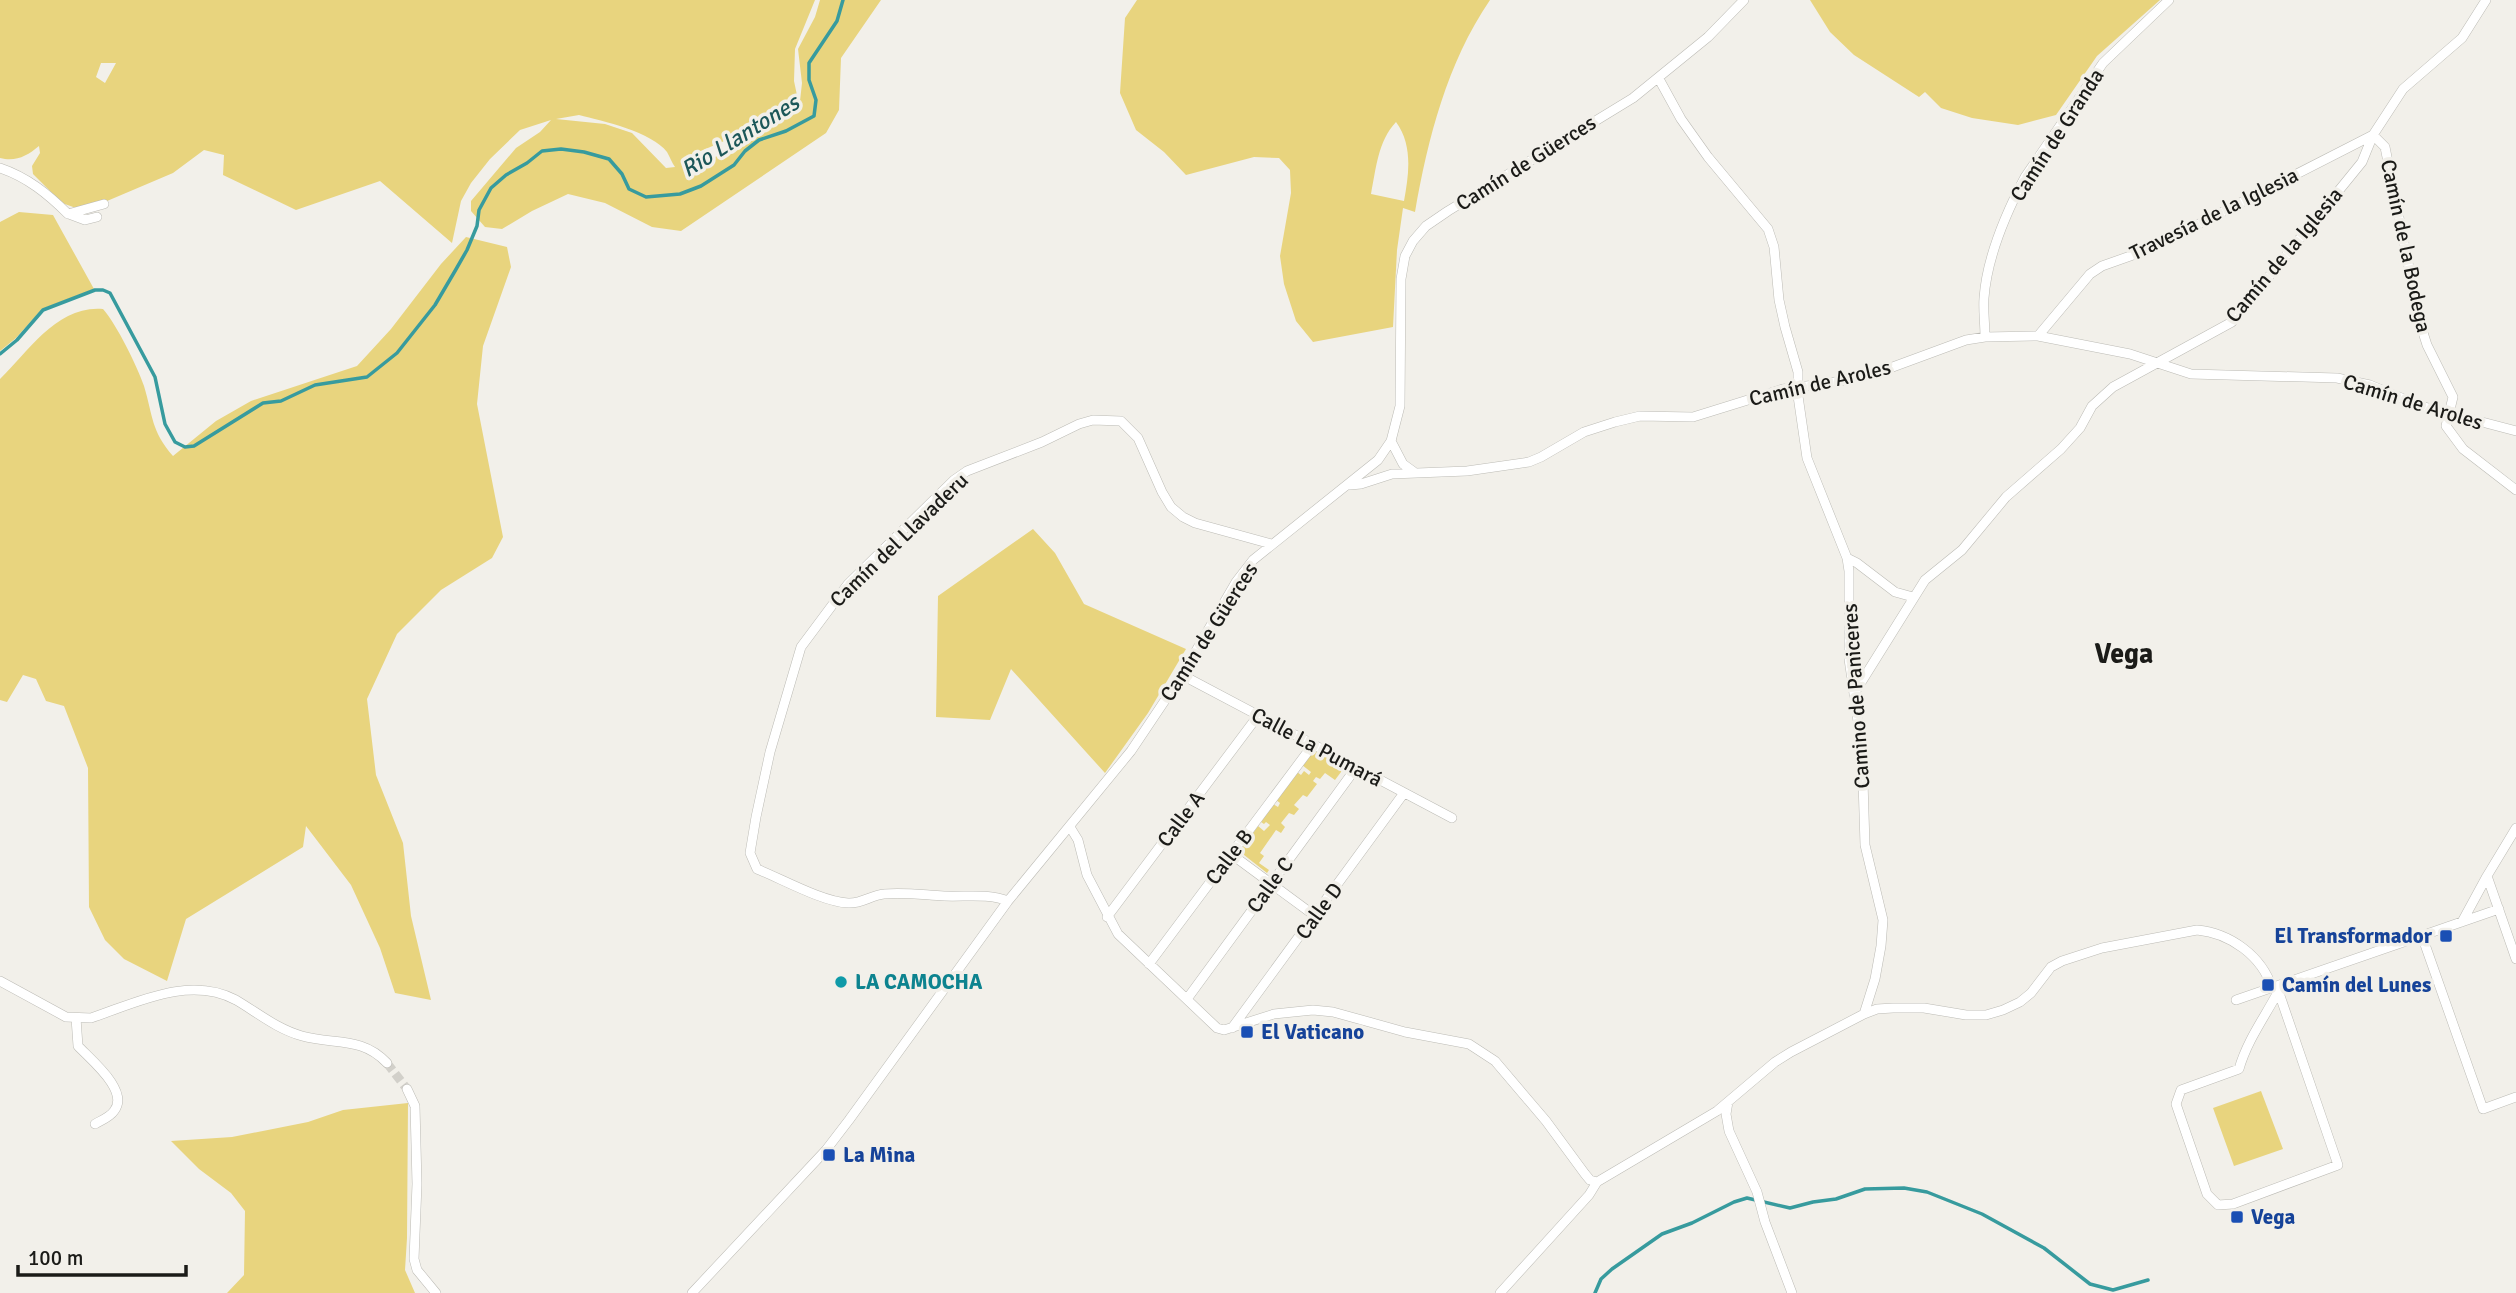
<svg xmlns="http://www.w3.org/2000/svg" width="2516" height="1293" font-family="Signika,sans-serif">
	<rect width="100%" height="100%" fill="#f2f0ea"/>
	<path fill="#e8d47e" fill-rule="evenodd" d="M 0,0 L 815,0 L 795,49 L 794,81 L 798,100 L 782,110 L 749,125 L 729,139 L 689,156 L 684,166 C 723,161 770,126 800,101 L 802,83 L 798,49 L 815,17 L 820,0 L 881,0 L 841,58 L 839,110 L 826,133 L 681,231 L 652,227 L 605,203 L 568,194 L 532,211 L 502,229 L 485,227 L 471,211 L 471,201 L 516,148 L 540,132 L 551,120 L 520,130 L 490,159 L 471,183 L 461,201 L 452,243 L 380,181 L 296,210 L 223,175 L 224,155 L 204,150 L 173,173 L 100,204 L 76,208 L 62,203 L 33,174 L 32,166 L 40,153 L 39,146 C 27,156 16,162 0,158 ZM 101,63 L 116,63 L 105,83 L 96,77 ZM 579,115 C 603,121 652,132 667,152 C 670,157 672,163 675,167 L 666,168 L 632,133 L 605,124 L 556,119 Z
		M 1137,0 L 1490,0 C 1447,63 1428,138 1415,212 L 1403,208 L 1397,250 L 1393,327 L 1313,342 L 1296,321 L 1284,284 L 1280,256 L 1291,193 L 1290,170 L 1279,158 L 1254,157 L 1186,175 L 1164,152 L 1136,130 L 1120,93 L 1125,18 ZM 1396,122 C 1413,145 1409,174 1404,201 L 1371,194 C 1376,169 1378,141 1396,122 Z
		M 1810,0 L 2160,0 L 2097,56 L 2056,115 L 2018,125 L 1972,118 L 1941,108 L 1925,92 L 1919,97 L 1854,55 L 1830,32 Z
		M 19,212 L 53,215 L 94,289 L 42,309 L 16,338 L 0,351 L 0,222 Z
		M 466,237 L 507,247 L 511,267 L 483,346 L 477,404 L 503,537 L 492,558 L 441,590 L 397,634 L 367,699 L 376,775 L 403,843 L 411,916 L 431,1000 L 395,993 L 380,948 L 351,885 L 306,826 L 303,847 L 186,919 L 167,981 L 124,959 L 105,940 L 89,907 L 88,768 L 64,706 L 46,701 L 36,679 L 23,675 L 7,702 L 0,700 L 0,379 C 29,351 57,305 103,309 C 117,325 137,366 144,386 C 153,416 151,431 173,456 L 216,421 L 251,401 L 357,366 L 391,329 L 441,264 Z
		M 1033,529 L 1055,553 L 1084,604 L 1186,649 L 1148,713 L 1105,773 L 1011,669 L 990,720 L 936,717 L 938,596 Z
		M 1315,749 L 1347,764 L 1335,780 L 1325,773 L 1320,779 L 1316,777 L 1313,781 L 1317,784 L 1307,797 L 1303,795 L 1294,805 L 1299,809 L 1294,815 L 1289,813 L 1281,823 L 1285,827 L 1281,833 L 1276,830 L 1260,853 L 1264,856 L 1259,863 L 1269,870 L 1267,873 L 1239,851 L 1245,843 L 1249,846 L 1254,839 L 1251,836 L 1258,826 L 1264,831 L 1270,825 L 1266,822 L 1264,824 L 1261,822 L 1273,804 L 1278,807 L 1280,803 L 1276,800 L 1297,772 L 1301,775 L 1304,771 L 1309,775 L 1311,772 L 1302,765 Z
		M 2261,1091 L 2283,1149 L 2234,1166 L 2213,1108 Z
		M 408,1103 L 407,1238 L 405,1270 L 415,1293 L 227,1293 L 244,1275 L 245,1211 L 231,1193 L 199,1169 L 171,1141 L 232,1137 L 308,1122 L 343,1110 Z"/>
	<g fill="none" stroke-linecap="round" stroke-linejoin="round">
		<path stroke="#379b9e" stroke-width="3.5" d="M 0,354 L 17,340 L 43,310 L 95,290 L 103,290 L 110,293 L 155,377 L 165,424 L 175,442 L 185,447 L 194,446 L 263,403 L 281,401 L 315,385 L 367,377 L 397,353 L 435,305 L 455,271 L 467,250 L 477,226 L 479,210 L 491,188 L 506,175 L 527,163 L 542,151 L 561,149 L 584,152 L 609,159 L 622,174 L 629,189 L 646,197 L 680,194 L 701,186 L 734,165 L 745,151 L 759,140 L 786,131 L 814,116 L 816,100 L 809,80 L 809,63 L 837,21 L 843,0
			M 1595,1293 L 1601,1279 L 1612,1269 L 1662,1234 L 1692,1223 L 1734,1202 L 1747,1198 L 1790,1208 L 1813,1202 L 1836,1199 L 1865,1189 L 1904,1188 L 1927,1192 L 1982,1214 L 2044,1248 L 2090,1284 L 2113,1290 L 2148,1280"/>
		<path stroke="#d2d0ca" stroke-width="9" stroke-dasharray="9 4.5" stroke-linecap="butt" d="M 387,1063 L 407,1089"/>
		<g stroke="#bcbbb5" stroke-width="10">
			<path id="minor" d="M 1659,79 L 1681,119 L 1708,157 L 1768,229 L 1774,247 L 1779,300 L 1785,327 L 1798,372 L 1798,396 L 1807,458 L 1847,558 L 1849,571 L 1849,659 L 1862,749 L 1865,845 L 1883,920 L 1881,946 L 1875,979 L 1864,1014
				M 2373,135 L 2385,147 L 2420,323 L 2427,345 L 2453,397 L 2446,426 L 2463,449 L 2516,490
				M 0,168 C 27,177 48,194 68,214 L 104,204
				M 69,214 L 85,220 L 97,217
				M 2038,336 L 2090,274 L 2102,266 L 2150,249 L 2373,135
				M 1985,337 C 1985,324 1983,310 1984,298 C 1987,256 2006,213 2025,177 L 2103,63 L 2169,0
				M 1391,441 L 1403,464 L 1414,472
				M 1350,485 L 1361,484 L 1392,474 L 1467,471 L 1529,462 L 1541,457 L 1584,432 L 1615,422 L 1640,416 L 1693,417 L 1783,389 L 1830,383 L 1871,375 L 1966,340 L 1985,337 L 2038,336 L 2130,354 L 2191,374 L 2337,378 L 2370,385 L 2421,406 L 2516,431
				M 1847,558 L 1857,563 L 1895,592 L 1913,597
				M 1182,675 L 1452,818
				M 1855,692 L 1925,580 L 1962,550 L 2006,497 L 2061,449 L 2080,428 L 2092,406 L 2113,387 L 2232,322 L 2362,162 L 2373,135 L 2403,89 L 2462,38 L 2486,0
				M 1070,827 L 1078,840 L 1087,875 L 1118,934 L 1217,1028 L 1224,1030 L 1274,1014 L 1313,1010 L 1333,1012 L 1405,1032 L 1469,1044 L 1495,1061 L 1546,1121 L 1585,1174 L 1590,1180 L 1597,1182
				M 2516,828 L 2487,876 L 2516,959
				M 1231,854 L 1315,916
				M 1008,901 C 987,893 966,897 944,896 C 924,895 904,892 884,894 C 871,895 862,904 848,903 C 823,902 782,879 757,869 L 750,853 L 756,817 L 770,752 L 801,647 L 848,584 L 954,480 L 967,471 L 1042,442 L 1079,424 L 1093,420 L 1121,421 L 1138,438 L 1162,492 L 1171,507 L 1183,517 L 1195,523 L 1271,544
				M 1107,917 L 1254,721
				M 2462,922 L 2487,876
				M 2422,936 L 2483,1109 L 2516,1097
				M 1149,964 L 1309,750
				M 0,981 L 66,1017 L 91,1018 C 136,1003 189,975 236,1000 C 258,1013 277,1029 302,1036 C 334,1045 362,1036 387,1063
				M 2277,987 L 2338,1165 L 2233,1204 L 2218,1205 L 2207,1194 L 2176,1104 L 2181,1090 L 2239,1069 C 2247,1041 2264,1018 2278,992
				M 1187,999 L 1353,772
				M 2236,1000 L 2499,909
				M 76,1018 L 78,1046 C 91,1060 130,1091 114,1111 C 110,1117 102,1120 95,1124
				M 1232,1028 L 1404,793
				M 407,1089 L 415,1106 L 417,1184 L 414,1259 L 417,1270 L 436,1293
				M 1728,1102 L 1726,1114 L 1729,1131 L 1757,1192 L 1765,1222 L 1792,1293
				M 692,1293 L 826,1150 L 849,1120 L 1008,901 L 1131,751 L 1182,675 L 1236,582 L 1253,560 L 1378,460 L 1391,441 L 1400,406 L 1401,279 L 1405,256 L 1413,241 L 1426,226 L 1448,211 L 1633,98 L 1708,37 L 1744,0
				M 1500,1293 L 1589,1195 L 1597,1182 L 1717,1111 L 1775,1062 L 1791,1052 L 1864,1014 L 1877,1009 L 1893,1008 L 1924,1008 L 1966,1015 L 1986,1015 L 2003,1010 L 2020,1002 L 2031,993 L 2051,967 L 2062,961 L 2102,948 L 2197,930 C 2230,933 2262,956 2272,988"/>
		</g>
		<use href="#minor" stroke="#fff" stroke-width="9"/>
	</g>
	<g fill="#1a4fb4" stroke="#f2f0ea" stroke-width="2.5">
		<rect x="2439" y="929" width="14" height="14" rx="3.5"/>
		<rect x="2261" y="978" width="14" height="14" rx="3.5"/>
		<rect x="1240" y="1025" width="14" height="14" rx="3.5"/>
		<rect x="822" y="1148" width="14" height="14" rx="3.5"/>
		<rect x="2230" y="1210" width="14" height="14" rx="3.5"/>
	</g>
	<circle fill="#0f9aa8" stroke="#f2f0ea" stroke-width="2.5" cx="841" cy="982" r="7"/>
	<g text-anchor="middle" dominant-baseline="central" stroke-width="7" stroke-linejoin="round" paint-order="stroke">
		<g font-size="21" fill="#1b1b18" stroke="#f2f0ea">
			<text transform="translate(2057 135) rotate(-57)">Camín de Granda</text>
			<text transform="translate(1526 163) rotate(-32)">Camín de Güerces</text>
			<text transform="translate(2214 214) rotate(-26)">Travesía de la Iglesia</text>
			<text transform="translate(2406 246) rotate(78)">Camín de la Bodega</text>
			<text transform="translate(2284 255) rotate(-50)">Camín de la Iglesia</text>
			<text transform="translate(1820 383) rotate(-13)">Camín de Aroles</text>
			<text transform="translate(2413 402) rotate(17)">Camín de Aroles</text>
			<text transform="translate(899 540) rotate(-44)">Camín del Llavaderu</text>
			<text transform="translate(1209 632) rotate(-57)">Camín de Güerces</text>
			<text transform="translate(1856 696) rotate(-94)">Camino de Paniceres</text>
			<text transform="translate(1317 747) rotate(28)">Calle La Pumará</text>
			<text transform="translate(1181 819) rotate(-53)">Calle A</text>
			<text transform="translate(1229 857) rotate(-53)">Calle B</text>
			<text transform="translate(1270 885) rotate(-54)">Calle C</text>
			<text transform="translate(1319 911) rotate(-54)">Calle D</text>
		</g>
		<g font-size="21" font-weight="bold" fill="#164399" stroke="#f2f0ea" text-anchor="start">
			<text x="2432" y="936" text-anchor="end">El Transformador</text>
			<text x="2282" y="985">Camín del Lunes</text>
			<text x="1261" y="1032">El Vaticano</text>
			<text x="843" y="1155">La Mina</text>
			<text x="2251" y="1217">Vega</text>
		</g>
		<g font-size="21" font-weight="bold" fill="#0d838f" stroke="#f2f0ea" text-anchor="start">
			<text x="855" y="982">LA CAMOCHA</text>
		</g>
		<g font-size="23" font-style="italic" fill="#1c5759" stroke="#f2f0ea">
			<text transform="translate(740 136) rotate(-32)">Rio Llantones</text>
		</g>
		<g font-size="28" font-weight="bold" fill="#1b1b18" stroke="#f2f0ea">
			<text x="2124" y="654">Vega</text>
		</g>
	</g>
	<path d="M18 1265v10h168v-10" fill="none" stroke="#1b1b18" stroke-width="3.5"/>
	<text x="28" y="1265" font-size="21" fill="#1b1b18" stroke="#f2f0ea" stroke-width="5" paint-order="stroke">100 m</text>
</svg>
